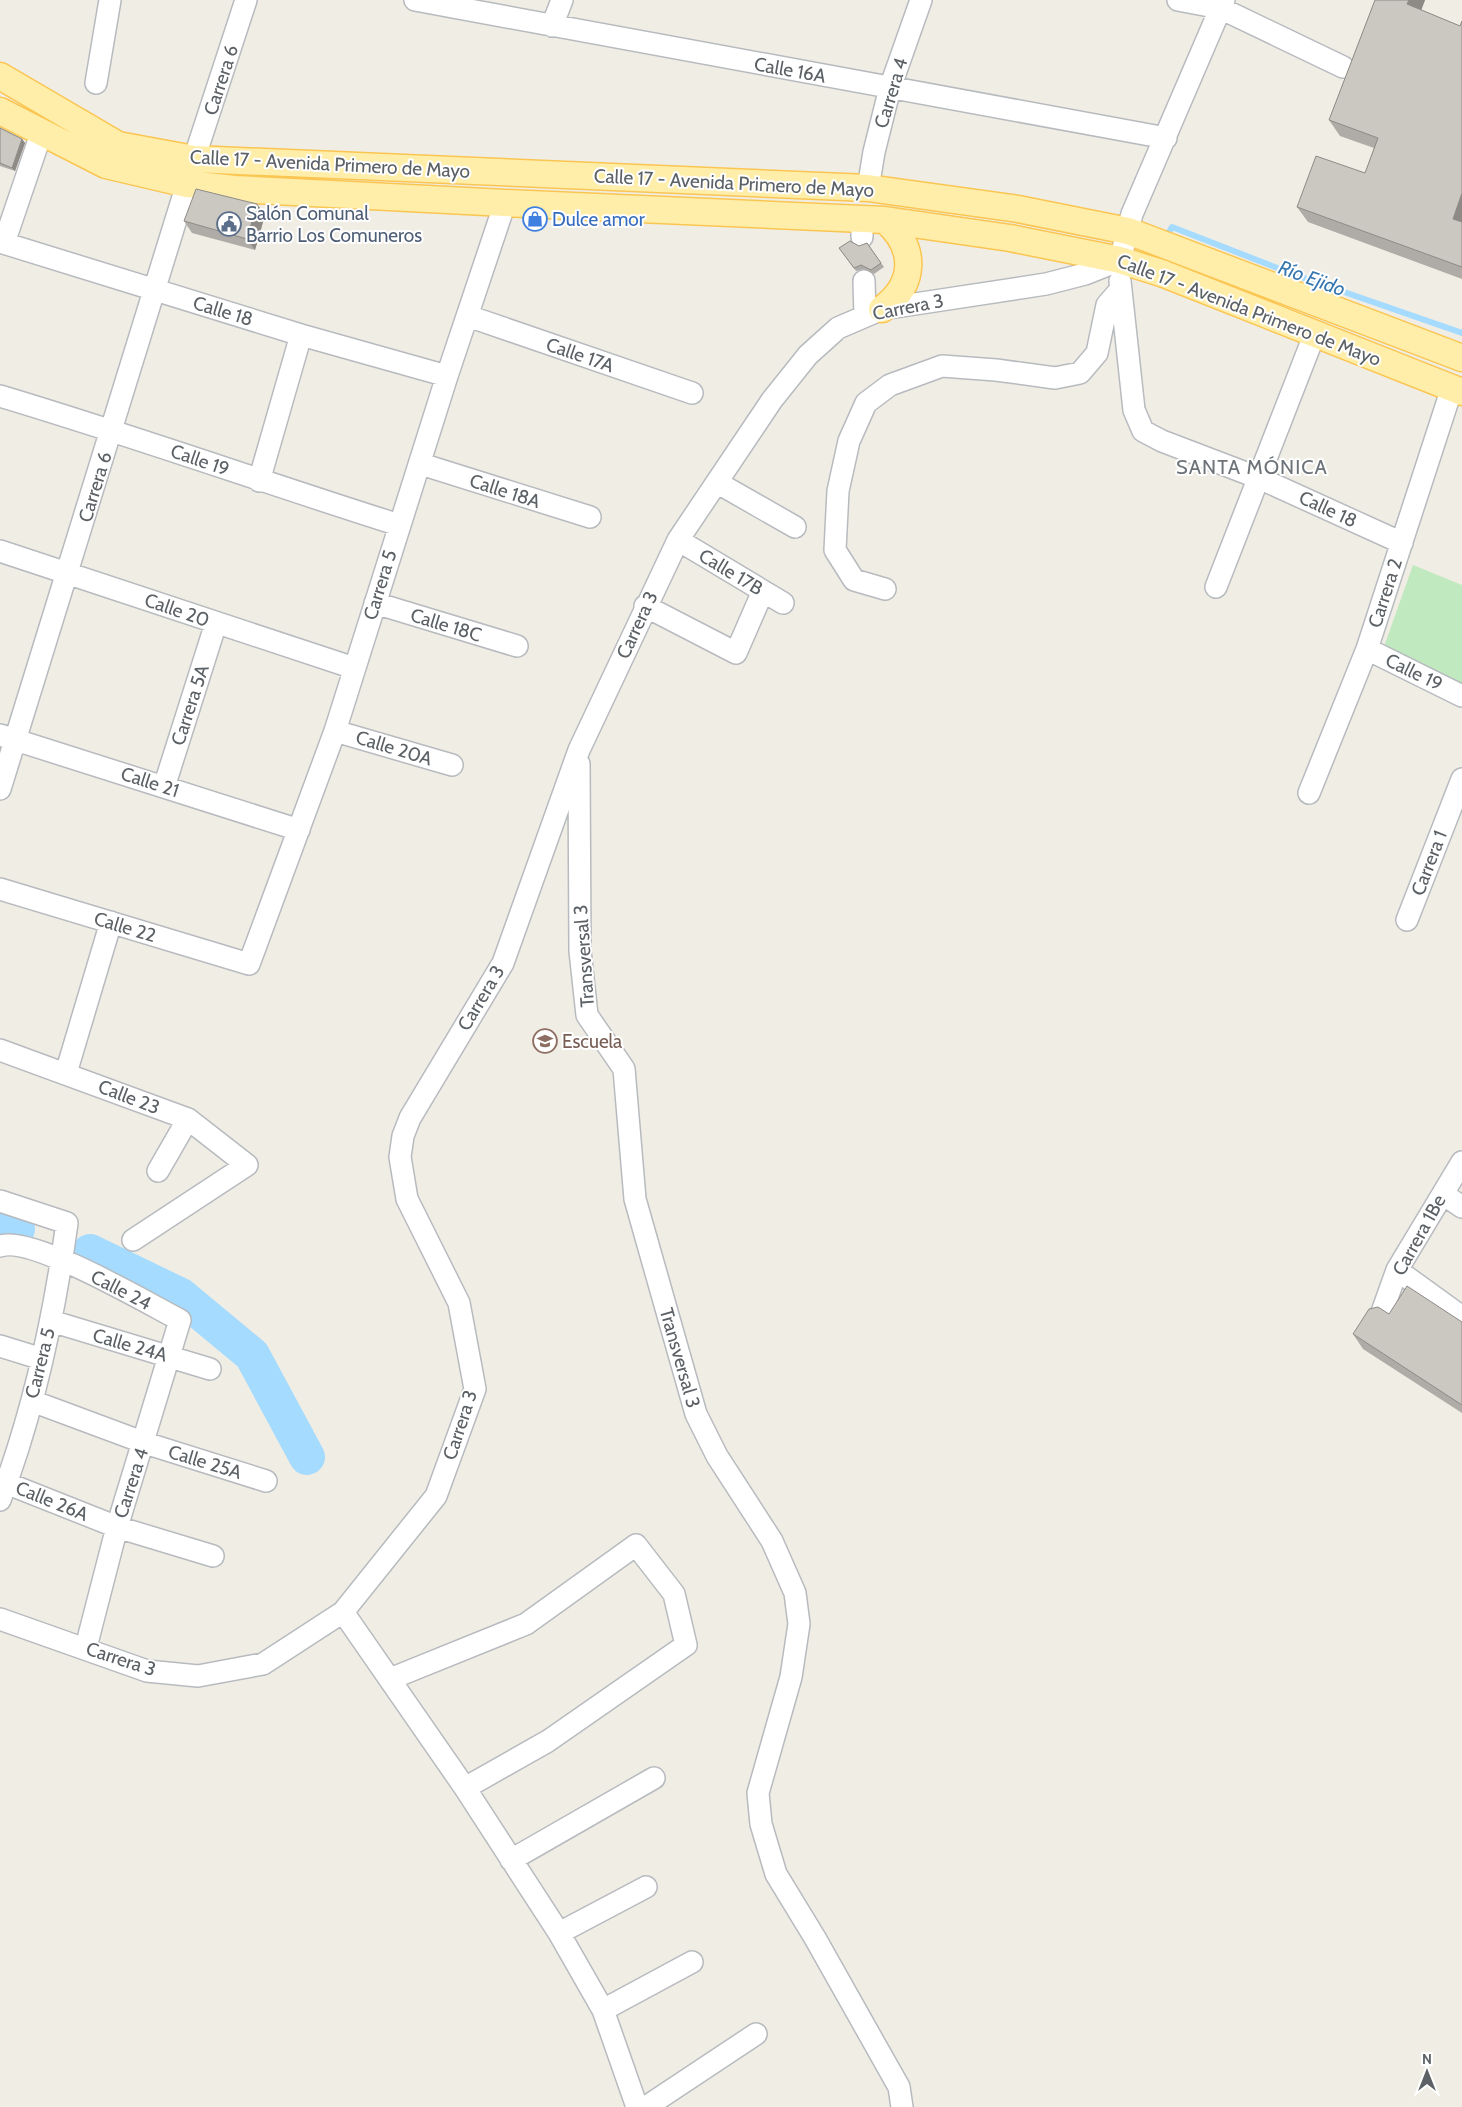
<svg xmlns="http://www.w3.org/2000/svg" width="1462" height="2107" font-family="Cabin,sans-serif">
	<rect width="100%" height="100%" fill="#f0ede4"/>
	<path fill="#c1e9bf" d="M 1413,565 L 1462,585 L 1462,687 L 1381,655 Z"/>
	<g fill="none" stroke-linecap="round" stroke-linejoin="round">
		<path stroke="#a5dbff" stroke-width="6" d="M 1166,237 L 1172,227 L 1298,276 L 1462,333"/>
		<path stroke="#a5dbff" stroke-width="36" d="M 0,1230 L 17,1229
			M 90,1252 L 181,1296 L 252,1355 L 307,1457"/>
		<g stroke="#b7bbbf" stroke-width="24">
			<path id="minor" d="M 415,0 L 1166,138
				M 1178,0 L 1220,8 L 1343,67
				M 552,26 L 562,0
				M 96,83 L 110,0
				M 194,159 L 246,0
				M 868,188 L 874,152 L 890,88 L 921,0
				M 862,219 L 862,237
				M 0,242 L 301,335 L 447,376
				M 4,243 L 41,134
				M 864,281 L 865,316
				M 1120,281 L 1134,410 L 1143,431 L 1162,441 L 1259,478 L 1402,543
				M 468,316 L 692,393
				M 0,396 C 134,436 266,483 399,525
				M 421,464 L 590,517
				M 259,481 L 301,335
				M 718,483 L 795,527
				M 678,540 L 783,603
				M 0,551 L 354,668
				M 1216,587 L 1315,333
				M 885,589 L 854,580 L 835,550 L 838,491 L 849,441 L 866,403 L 890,385 L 942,366 L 996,370 L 1055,378 L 1080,373 L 1097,353 L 1107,305 L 1120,290
				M 375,603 L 517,646
				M 645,606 L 736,653 L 763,591
				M 1367,649 L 1462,696
				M 335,731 L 452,765
				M 0,735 L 299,830
				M 579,764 L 580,951 L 587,1015 L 624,1069 L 635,1199 L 696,1414 L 717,1456 L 772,1541 L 795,1593 L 799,1624 L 791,1677 L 758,1793 L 761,1824 L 776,1874 L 815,1938 L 899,2087 L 902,2107
				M 164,787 L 216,623
				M 0,789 L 187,184
				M 1309,793 L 1367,649 L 1452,388
				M 0,889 L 249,964 L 335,731 L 447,376 L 505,203
				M 1407,920 L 1462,779
				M 0,1050 L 188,1119 L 247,1165 L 133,1240
				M 66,1073 L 111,922
				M 158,1171 L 188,1119
				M 1443,1194 L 1462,1207
				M 0,1201 L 67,1223 C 54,1317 34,1411 0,1500
				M 0,1246 C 32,1235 147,1303 180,1320 L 117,1527 L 86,1647
				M 1397,1270 L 1462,1317
				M 1382,1312 L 1397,1270 L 1462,1162
				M 51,1321 L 210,1369
				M 0,1346 L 42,1359
				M 32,1401 L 145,1443 L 266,1481
				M 6,1483 L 117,1527 L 213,1556
				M 343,1612 L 465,1788 L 559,1933 L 603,2010 L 637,2107
				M 0,1619 L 147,1671 L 198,1676 L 263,1664 L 343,1612 L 436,1496 L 475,1389 L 459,1303 L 407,1199 L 400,1157 L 403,1136 L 410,1118 L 503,963 L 579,750 L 678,540 L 772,400 L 808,355 L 838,328 L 882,309 L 1046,284 L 1085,274 L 1120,260 L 1132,214 L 1224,0
				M 390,1679 L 526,1624 L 636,1545 L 674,1594 L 686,1645 L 548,1741 L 465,1788
				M 511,1860 L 654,1778
				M 559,1933 L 646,1887
				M 603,2010 L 692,1962
				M 646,2107 L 756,2034"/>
		</g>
		<g stroke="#fbc552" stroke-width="29">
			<path id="major" d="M 0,76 L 118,145 L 194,159 L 868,188 L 1018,209 L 1128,231 L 1462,358
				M 0,111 L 106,165 L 187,184 L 235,189 L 505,203 L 885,220 L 1010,238 L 1120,260 L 1164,274 L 1462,392
				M 882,309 C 916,284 917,248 885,220"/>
		</g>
		<use href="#minor" stroke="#fff" stroke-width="21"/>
		<use href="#major" stroke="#fea" stroke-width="26"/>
	</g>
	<path fill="#afaba6" d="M 1375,0 L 1425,0 L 1421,10 L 1460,26 L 1462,21 L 1462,279 L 1308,222 L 1297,207 L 1365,173 L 1374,148 L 1340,136 L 1329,120 Z
		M 0,128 L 22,139 L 25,143 L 15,171 L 0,166 Z
		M 257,204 L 265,215 L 255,250 L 192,233 L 184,221 Z
		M 867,243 L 884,267 L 874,274 L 864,269 L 856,271 L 839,248 L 859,246 Z
		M 1389,1314 L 1462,1322 L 1462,1413 L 1363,1349 L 1353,1334 Z"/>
	<path fill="#8e8b87" d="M 1409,0 L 1425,0 L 1418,19 L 1407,4 Z
		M 22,139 L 25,143 L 15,171 L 12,168 Z
		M 1462,193 L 1462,232 L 1453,219 Z
		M 257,204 L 265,215 L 255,250 L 247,239 Z"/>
	<path fill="#cbc7c1" stroke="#8e8b87" d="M 1375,0 L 1409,0 L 1407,4 L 1460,26 L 1462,21 L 1462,193 L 1453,219 L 1462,222 L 1462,267 L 1297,207 L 1316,156 L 1365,173 L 1378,138 L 1329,120 Z
		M 0,128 L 22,139 L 12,168 L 0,163 Z
		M 196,189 L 257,204 L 247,239 L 184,221 Z
		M 850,241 L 859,246 L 867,243 L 881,263 L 871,270 L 861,265 L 854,268 L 839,248 Z
		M 1407,1286 L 1462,1322 L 1462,1405 L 1353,1334 L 1369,1309 L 1378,1307 L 1389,1314 Z"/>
	<defs>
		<g id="shop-ring" transform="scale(1.25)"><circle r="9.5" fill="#fff" stroke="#3f7fe0" stroke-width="1.5"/><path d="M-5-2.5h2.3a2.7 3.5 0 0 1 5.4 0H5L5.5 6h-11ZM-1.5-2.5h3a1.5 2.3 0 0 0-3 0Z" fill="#3f7fe0"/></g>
		<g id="civic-ring" transform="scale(1.25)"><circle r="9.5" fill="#fff" stroke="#5c6f8a" stroke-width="1.5"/><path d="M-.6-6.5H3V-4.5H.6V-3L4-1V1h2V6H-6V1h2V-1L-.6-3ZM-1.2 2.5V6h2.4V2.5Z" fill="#5c6f8a"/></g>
		<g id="school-ring" transform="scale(1.25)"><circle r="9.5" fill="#fff" stroke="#8d6e63" stroke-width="1.5"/><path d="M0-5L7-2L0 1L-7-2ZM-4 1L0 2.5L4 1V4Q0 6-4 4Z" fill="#8d6e63"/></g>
	</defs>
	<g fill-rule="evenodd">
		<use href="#shop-ring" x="535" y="219"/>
		<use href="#civic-ring" x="229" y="224"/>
		<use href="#school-ring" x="545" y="1041"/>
	</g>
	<g text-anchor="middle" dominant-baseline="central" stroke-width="4" stroke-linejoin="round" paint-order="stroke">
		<g font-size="19" fill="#5c6166" stroke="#fff">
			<text transform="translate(790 70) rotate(10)">Calle 16A</text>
			<text transform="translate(221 80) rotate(-72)">Carrera 6</text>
			<text transform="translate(891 93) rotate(-73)">Carrera 4</text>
			<text transform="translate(330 164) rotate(3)">Calle 17 - Avenida Primero de Mayo</text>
			<text transform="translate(734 183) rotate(3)">Calle 17 - Avenida Primero de Mayo</text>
			<text transform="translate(908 307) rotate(-11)">Carrera 3</text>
			<text transform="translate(1249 310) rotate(21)">Calle 17 - Avenida Primero de Mayo</text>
			<text transform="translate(223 311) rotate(17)">Calle 18</text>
			<text transform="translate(580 355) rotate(19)">Calle 17A</text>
			<text transform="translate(200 460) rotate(19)">Calle 19</text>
			<text transform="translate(95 487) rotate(-73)">Carrera 6</text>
			<text transform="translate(505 491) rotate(18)">Calle 18A</text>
			<text transform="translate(1328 509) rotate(25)">Calle 18</text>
			<text transform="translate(731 572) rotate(31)">Calle 17B</text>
			<text transform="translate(380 585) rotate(-73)">Carrera 5</text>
			<text transform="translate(1385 593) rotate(-72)">Carrera 2</text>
			<text transform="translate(177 610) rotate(19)">Calle 20</text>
			<text transform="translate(446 625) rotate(17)">Calle 18C</text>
			<text transform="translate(637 625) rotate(-65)">Carrera 3</text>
			<text transform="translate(1414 672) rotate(26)">Calle 19</text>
			<text transform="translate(190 705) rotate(-72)">Carrera 5A</text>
			<text transform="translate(394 748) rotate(17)">Calle 20A</text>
			<text transform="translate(150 782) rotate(18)">Calle 21</text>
			<text transform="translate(1429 863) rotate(-69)">Carrera 1</text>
			<text transform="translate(125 927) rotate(17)">Calle 22</text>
			<text transform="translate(584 956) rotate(-94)">Transversal 3</text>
			<text transform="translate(481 998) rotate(-59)">Carrera 3</text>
			<text transform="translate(129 1097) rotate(21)">Calle 23</text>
			<text transform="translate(1419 1235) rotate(-61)">Carrera 1Be</text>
			<text transform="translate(121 1290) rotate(27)">Calle 24</text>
			<text transform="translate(130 1345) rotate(16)">Calle 24A</text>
			<text transform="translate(680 1358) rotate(74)">Transversal 3</text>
			<text transform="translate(40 1363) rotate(-76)">Carrera 5</text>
			<text transform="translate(460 1425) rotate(-72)">Carrera 3</text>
			<text transform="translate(205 1462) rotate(17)">Calle 25A</text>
			<text transform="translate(131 1483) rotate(-72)">Carrera 4</text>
			<text transform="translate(52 1501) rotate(22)">Calle 26A</text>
			<text transform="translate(121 1659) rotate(18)">Carrera 3</text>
		</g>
		<g font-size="19" fill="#4e5e75" stroke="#fff" text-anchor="start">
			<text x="246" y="213">Salón Comunal<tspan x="246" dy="22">Barrio Los Comuneros</tspan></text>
		</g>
		<g font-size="19" fill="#366cbe" stroke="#fff" text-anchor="start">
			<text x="552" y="219">Dulce amor</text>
		</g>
		<g font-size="19" fill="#785e54" stroke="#fff" text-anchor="start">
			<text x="562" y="1041">Escuela</text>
		</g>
		<g font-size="20" font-style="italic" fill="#3777b0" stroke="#fff">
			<text transform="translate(1312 278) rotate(20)">Río Ejido</text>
		</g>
		<g font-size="20" letter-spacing="1" fill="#6d7378" stroke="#fff">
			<text x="1252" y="467">SANTA MÓNICA</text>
		</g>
	</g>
	<g transform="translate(1427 2072)" stroke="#ffffff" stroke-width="4" paint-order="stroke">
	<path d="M0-4L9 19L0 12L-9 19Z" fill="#5c6166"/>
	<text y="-8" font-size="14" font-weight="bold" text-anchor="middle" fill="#5c6166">N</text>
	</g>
</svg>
